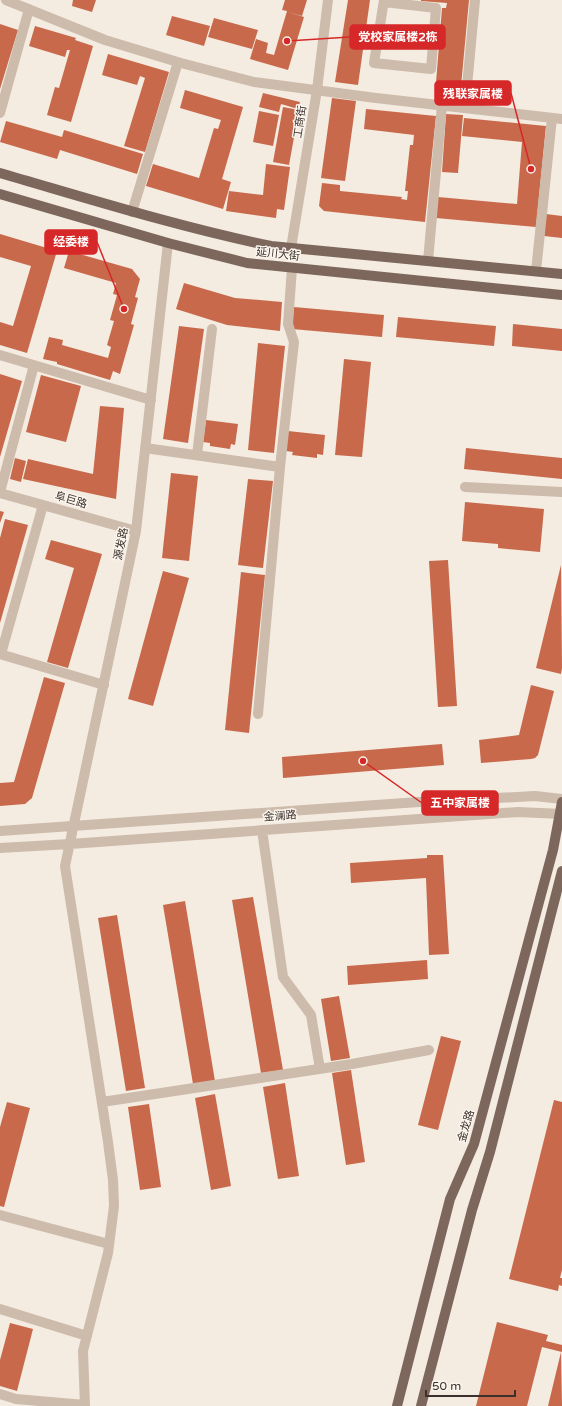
<svg xmlns="http://www.w3.org/2000/svg" width="562" height="1406" font-family="'Varela Round','Noto Sans SC',sans-serif">
	<rect width="100%" height="100%" fill="#f4ebe1"/>
	<path fill="#c8694b" d="M 73,0 L 96,0 L 92,12 L 72,6 Z
		M 285,0 L 307,0 L 302,16 L 288,12 L 304,17 L 288,70 L 250,59 L 256,39 L 268,43 L 266,53 L 274,55 L 287,11 L 282,10 Z
		M 348,0 L 370,0 L 358,85 L 335,82 Z
		M 421,0 L 469,0 L 460,97 L 435,95 L 442,8 L 446,8 L 447,3 L 421,1 Z
		M 172,16 L 210,26 L 204,46 L 166,35 Z
		M 214,18 L 258,30 L 252,49 L 208,37 Z
		M 0,24 L 18,30 L 0,89 Z
		M 35,26 L 76,38 L 75,40 L 93,46 L 71,122 L 47,115 L 55,87 L 59,88 L 70,50 L 67,50 L 65,57 L 29,46 Z
		M 108,54 L 169,72 L 145,152 L 124,146 L 145,78 L 140,76 L 137,85 L 102,75 Z
		M 185,90 L 243,107 L 222,179 L 231,182 L 223,209 L 146,186 L 153,164 L 199,178 L 214,128 L 218,129 L 221,120 L 180,108 Z
		M 263,93 L 300,102 L 298,109 L 281,104 L 279,112 L 259,107 Z
		M 332,98 L 356,101 L 345,181 L 321,178 Z
		M 283,107 L 299,110 L 289,165 L 273,162 Z
		M 366,109 L 436,116 L 425,222 L 324,211 L 319,206 L 322,183 L 340,185 L 340,191 L 402,197 L 401,199 L 407,200 L 408,191 L 405,191 L 410,145 L 413,145 L 414,135 L 364,129 Z
		M 259,111 L 279,115 L 273,146 L 253,142 Z
		M 446,114 L 463,115 L 458,173 L 442,172 Z
		M 464,118 L 546,126 L 536,227 L 436,218 L 438,197 L 517,204 L 522,142 L 462,136 Z
		M 6,121 L 62,137 L 64,130 L 143,154 L 137,174 L 60,150 L 57,159 L 0,142 Z
		M 266,164 L 290,167 L 284,210 L 277,209 L 276,218 L 226,211 L 229,191 L 263,195 Z
		M 546,214 L 562,216 L 562,238 L 544,236 Z
		M 0,234 L 57,251 L 27,353 L 0,345 L 0,322 L 13,326 L 31,266 L 0,257 Z
		M 69,251 L 132,269 L 140,279 L 135,297 L 138,298 L 131,324 L 134,325 L 120,374 L 113,371 L 110,380 L 57,364 L 57,362 L 43,359 L 49,337 L 63,340 L 60,354 L 62,345 L 108,358 L 111,347 L 107,345 L 114,321 L 110,320 L 117,295 L 113,294 L 116,283 L 64,268 Z
		M 184,283 L 235,298 L 282,302 L 280,331 L 227,325 L 176,309 Z
		M 294,307 L 384,315 L 382,337 L 292,329 Z
		M 398,317 L 496,326 L 494,346 L 396,337 Z
		M 513,324 L 562,329 L 562,351 L 512,346 Z
		M 179,326 L 204,329 L 188,443 L 163,439 Z
		M 258,343 L 285,346 L 274,453 L 248,450 Z
		M 344,359 L 371,362 L 362,457 L 335,455 Z
		M 0,374 L 22,381 L 0,457 Z
		M 41,375 L 81,386 L 66,442 L 26,432 Z
		M 100,406 L 124,408 L 116,499 L 23,479 L 28,459 L 93,474 Z
		M 206,420 L 238,424 L 235,445 L 231,444 L 230,449 L 210,446 L 210,443 L 203,442 Z
		M 288,431 L 325,435 L 323,455 L 317,454 L 317,458 L 292,455 L 293,452 L 286,451 Z
		M 466,448 L 562,458 L 562,479 L 464,469 Z
		M 15,458 L 26,461 L 21,482 L 10,479 Z
		M 171,473 L 198,476 L 189,561 L 162,558 Z
		M 248,479 L 273,481 L 263,568 L 238,565 Z
		M 465,502 L 544,509 L 540,552 L 498,548 L 498,544 L 462,541 Z
		M 0,511 L 4,512 L 0,523 Z
		M 5,519 L 28,525 L 0,623 L 0,538 Z
		M 51,540 L 102,554 L 68,668 L 47,662 L 74,568 L 45,559 Z
		M 448,560 L 457,706 L 438,707 L 429,561 Z
		M 561,565 L 562,668 L 561,674 L 536,668 Z
		M 163,571 L 189,578 L 153,706 L 128,699 Z
		M 241,572 L 265,575 L 249,733 L 225,730 Z
		M 44,677 L 65,683 L 32,798 L 25,804 L 0,806 L 0,783 L 14,782 Z
		M 531,685 L 554,691 L 538,755 L 535,758 L 531,759 L 481,763 L 479,740 L 519,735 Z
		M 442,744 L 444,765 L 283,778 L 282,757 Z
		M 427,855 L 443,855 L 449,954 L 429,955 L 426,878 L 351,883 L 350,863 L 427,858 Z
		M 253,897 L 283,1070 L 261,1073 L 232,900 Z
		M 185,901 L 215,1081 L 193,1084 L 163,905 Z
		M 117,915 L 145,1088 L 126,1091 L 98,918 Z
		M 427,960 L 428,979 L 348,985 L 347,966 Z
		M 339,996 L 350,1058 L 331,1061 L 321,999 Z
		M 441,1036 L 461,1041 L 438,1130 L 418,1125 Z
		M 351,1070 L 365,1162 L 346,1165 L 332,1073 Z
		M 285,1083 L 299,1176 L 278,1179 L 263,1087 Z
		M 215,1094 L 231,1186 L 211,1190 L 195,1098 Z
		M 554,1100 L 562,1102 L 562,1270 L 560,1278 L 562,1278 L 562,1286 L 559,1285 L 558,1291 L 509,1279 Z
		M 7,1102 L 30,1108 L 4,1207 L 0,1206 L 0,1127 Z
		M 149,1104 L 161,1187 L 140,1190 L 128,1107 Z
		M 497,1322 L 548,1335 L 546,1341 L 562,1345 L 562,1352 L 542,1347 L 527,1406 L 476,1406 Z
		M 10,1323 L 33,1329 L 17,1391 L 0,1386 L 0,1360 Z
		M 561,1352 L 562,1406 L 548,1406 Z"/>
	<g fill="none" stroke-linecap="round" stroke-linejoin="round">
		<path stroke="#cdbbac" stroke-width="10" d="M 6,0 L 105,40 L 181,63 L 254,82 L 376,98 L 562,119
			M 384,2 L 436,8 L 431,69 L 374,63 L 384,0
			M 465,108 L 475,0
			M 0,113 L 29,9
			M 132,212 L 178,62
			M 291,248 L 317,90 L 328,0
			M 428,261 L 442,105
			M 536,271 L 552,118
			M 0,355 L 151,400
			M 145,448 L 280,467
			M 197,455 L 212,329
			M 465,487 L 562,492
			M 0,492 L 34,365
			M 0,493 L 136,531
			M 0,654 L 104,685
			M 1,654 L 43,505
			M 258,714 L 280,467 L 294,342 L 288,324 L 292,268
			M 262,830 L 283,977 L 311,1015 L 320,1069
			M 0,831 L 419,802 L 535,796 L 562,799
			M 0,848 L 70,844 L 518,812 L 562,814
			M 102,1102 L 352,1064 L 429,1050
			M 0,1215 L 109,1244
			M 0,1309 L 87,1336
			M 0,1394 L 16,1399 L 85,1405
			M 85,1406 L 83,1351 L 108,1253 L 114,1206 L 113,1180 L 108,1142 L 65,866 L 136,531 L 168,243"/>
		<path stroke="#7d675c" stroke-width="10" d="M 0,173 C 90,199 179,227 271,246 L 562,274
			M 0,194 L 168,243 L 247,263 L 562,295
			M 397,1406 L 450,1199 L 474,1144 L 553,850 L 562,802
			M 421,1406 L 472,1210 L 490,1152 L 562,871"/>
	</g>
	<g text-anchor="middle" dominant-baseline="central" stroke-width="3" stroke-linejoin="round" paint-order="stroke">
		<g font-size="11" fill="#3b302b" stroke="#fbf5ee">
			<text transform="translate(300 122) rotate(-81)">工商街</text>
			<text transform="translate(278 254) rotate(6)">延川大街</text>
			<text transform="translate(71 500) rotate(16)">阜巨路</text>
			<text transform="translate(121 544) rotate(-79)">源发路</text>
			<text transform="translate(280 816) rotate(-4)">金澜路</text>
			<text transform="translate(466 1126) rotate(-74)">金龙路</text>
		</g>
	</g>
	<path fill="none" stroke="#d62828" stroke-width="1.5" d="M287 41L350 37M531 169L511 93M124 309L97 242M363 761L422 803"/>
	<g fill="#d62828" stroke="#fbf5ee" stroke-width="1.5">
		<circle cx="287" cy="41" r="4"/>
		<circle cx="531" cy="169" r="4"/>
		<circle cx="124" cy="309" r="4"/>
		<circle cx="363" cy="761" r="4"/>
	</g>
	<g fill="#d62828" stroke="#d62828" stroke-width="1.5">
		<rect x="350" y="25" width="95" height="24" rx="4"/>
		<rect x="435" y="81" width="76" height="24" rx="4"/>
		<rect x="45" y="230" width="52" height="24" rx="4"/>
		<rect x="422" y="791" width="76" height="24" rx="4"/>
	</g>
	<g font-size="12" text-anchor="middle" font-weight="bold" fill="#fff">
		<text x="398" y="41">党校家属楼2栋</text>
		<text x="473" y="98">残联家属楼</text>
		<text x="71" y="246">经委楼</text>
		<text x="460" y="807">五中家属楼</text>
	</g>
	<path d="M426 1390v6h89v-6" fill="none" stroke="#3b302b" stroke-width="2"/>
	<text x="432" y="1390" font-size="12" fill="#3b302b" stroke="#fbf5ee" stroke-width="3" paint-order="stroke">50 m</text>
</svg>
